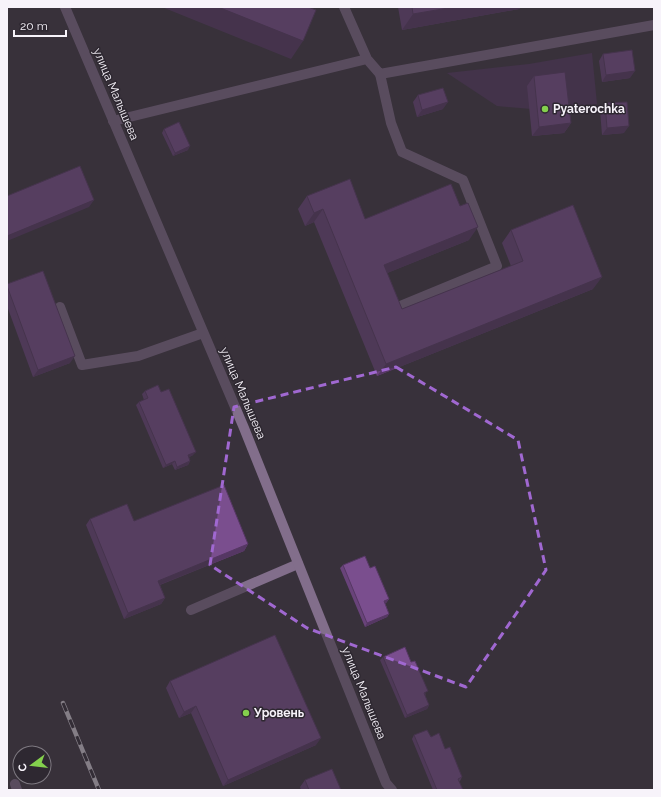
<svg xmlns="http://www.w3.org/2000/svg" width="661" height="797" font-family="Raleway,sans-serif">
	<rect width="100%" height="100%" fill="#38313b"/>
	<path fill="#50355d" d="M 592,53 L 597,104 L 543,110 L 497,106 L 447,73 L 529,64 Z"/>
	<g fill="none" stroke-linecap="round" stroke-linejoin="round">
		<path stroke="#826e8b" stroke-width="10" d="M 380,74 L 391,123 L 402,152 L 463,180 L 497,266 L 400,306
			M 60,307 L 82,365 L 138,356 L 203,333
			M 191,610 L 298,564
			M 15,784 L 17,790"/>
		<path stroke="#826e8b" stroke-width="10" d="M 344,7 L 367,59 L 380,74 L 654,25
			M 113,121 L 367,59"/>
		<path stroke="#826e8b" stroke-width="10" d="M 65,7 L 244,428 L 386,783 L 392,790"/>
		<g stroke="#dfdbe2" stroke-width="4.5">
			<path id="rail" d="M 63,703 L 99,790"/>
		</g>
		<use href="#rail" stroke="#2e2831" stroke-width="3" stroke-dasharray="9" stroke-linecap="butt"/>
	</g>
	<path fill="#69437a" d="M 398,7 L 521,7 L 519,9 L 402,30 Z
		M 603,54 L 630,78 L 602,82 L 599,61 Z
		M 534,76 L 571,123 L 564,133 L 532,136 L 527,86 Z
		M 418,95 L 443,109 L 417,117 L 413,102 Z
		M 605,103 L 624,133 L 602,135 L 600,110 Z
		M 164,129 L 188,150 L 173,156 L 162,133 Z
		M 307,196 L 365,219 L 469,240 L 387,273 L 402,309 L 511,266 L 502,243 L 511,230 L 593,289 L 377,376 L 314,222 L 305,226 L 298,209 Z
		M 7,284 L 70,363 L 33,377 L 7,306 Z
		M 145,391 L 161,392 L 193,455 L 189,457 L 190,461 L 188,465 L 175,470 L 172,464 L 163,468 L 136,405 L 139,402 L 144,400 L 142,394 Z
		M 90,519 L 134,521 L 248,544 L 244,551 L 160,585 L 165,598 L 161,604 L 124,619 L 86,525 Z
		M 343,565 L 370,568 L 389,599 L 386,603 L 385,603 L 389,614 L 387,617 L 365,627 L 340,568 Z
		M 383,657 L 426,694 L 425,695 L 429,705 L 427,709 L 405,718 L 380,660 Z
		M 170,681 L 316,745 L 223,786 L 191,713 L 179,718 L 166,688 Z
		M 414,735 L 431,737 L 445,749 L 462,777 L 460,781 L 459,781 L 463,790 L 433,790 L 412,739 Z
		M 305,780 L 341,790 L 301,790 L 300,787 Z"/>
	<path fill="#553763" d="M 162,7 L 218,7 L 303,41 L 291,59 Z
		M 454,7 L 521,7 L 519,9 L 402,30 L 413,14 Z
		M 635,71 L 630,78 L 602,82 L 606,75 Z
		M 448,102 L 443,109 L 417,117 L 422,110 Z
		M 571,123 L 564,133 L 532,136 L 539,127 Z
		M 629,126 L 624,133 L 602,135 L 607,128 Z
		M 190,146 L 188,150 L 173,156 L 175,153 Z
		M 94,200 L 89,207 L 7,241 L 7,236 Z
		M 323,209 L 314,222 L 305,226 L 314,213 Z
		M 478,227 L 469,240 L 375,278 L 384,265 Z
		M 602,277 L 593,289 L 377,376 L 386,364 Z
		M 75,356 L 70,363 L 33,377 L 38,370 Z
		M 196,452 L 193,455 L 186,459 L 188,455 Z
		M 175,461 L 172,464 L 163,468 L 166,465 Z
		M 190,461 L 188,465 L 175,470 L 177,467 Z
		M 248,544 L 244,551 L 154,587 L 158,581 Z
		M 165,598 L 161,604 L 124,619 L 128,613 Z
		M 389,599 L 386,603 L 381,605 L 384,601 Z
		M 389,614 L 387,617 L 365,627 L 367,623 Z
		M 429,705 L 427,709 L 405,718 L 407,715 Z
		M 196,706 L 191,713 L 179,718 L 184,712 Z
		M 321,738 L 316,745 L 223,786 L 228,780 Z"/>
	<path fill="#7a4e8e" stroke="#553763" d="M 218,7 L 308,7 L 316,10 L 303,41 Z
		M 412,7 L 454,7 L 413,14 Z
		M 632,50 L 635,71 L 606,75 L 603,54 Z
		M 565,72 L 571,123 L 539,127 L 534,76 Z
		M 443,88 L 448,102 L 422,110 L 418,95 Z
		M 627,102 L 629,126 L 607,128 L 605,103 Z
		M 179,122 L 190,146 L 175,153 L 164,129 Z
		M 80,166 L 94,200 L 7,236 L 7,196 Z
		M 350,179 L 365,219 L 451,184 L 460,206 L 468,203 L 478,227 L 384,265 L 402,309 L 523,261 L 511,230 L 573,205 L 602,277 L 386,364 L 323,209 L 314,213 L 307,196 Z
		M 43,271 L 75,356 L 38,370 L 7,286 L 7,284 Z
		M 158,385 L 161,392 L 169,389 L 196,452 L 188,455 L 190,461 L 177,467 L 175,461 L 166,465 L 139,402 L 148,398 L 145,391 Z
		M 224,485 L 248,544 L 158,581 L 165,598 L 128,613 L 90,519 L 127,504 L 134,521 Z
		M 365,556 L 370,568 L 375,566 L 389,599 L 384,601 L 389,614 L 367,623 L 343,565 Z
		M 275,635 L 321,738 L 228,780 L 196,706 L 184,712 L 170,681 Z
		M 405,647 L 411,662 L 415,661 L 428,691 L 424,693 L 429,705 L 407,715 L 383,657 Z
		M 427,730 L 431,737 L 439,733 L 445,749 L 450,747 L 462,777 L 458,779 L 463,790 L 437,790 L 414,735 Z
		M 332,769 L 341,790 L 309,790 L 305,780 Z"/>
	<path d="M0 0H661V797H0ZM 396,367 L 518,440 L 546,570 L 466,687 L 307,628 L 210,565 L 234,407 Z" fill="#38313b" fill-opacity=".55" fill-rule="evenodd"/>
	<path fill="none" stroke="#a068d1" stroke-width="3" stroke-dasharray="8 5" stroke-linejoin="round" d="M 396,367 L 518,440 L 546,570 L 466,687 L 307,628 L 210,565 L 234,407 Z"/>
	<g fill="#84d04d" stroke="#2e2831" stroke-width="1.5">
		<circle cx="545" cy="109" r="4"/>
		<circle cx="246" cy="713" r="4"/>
	</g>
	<g text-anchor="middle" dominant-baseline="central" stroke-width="3" stroke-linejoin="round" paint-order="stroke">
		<g font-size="12" fill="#f7f3fa" stroke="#2e2831">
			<text transform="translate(116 94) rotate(67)">улица Малышева</text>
			<text transform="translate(243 393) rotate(67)">улица Малышева</text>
			<text transform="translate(364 693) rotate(68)">улица Малышева</text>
		</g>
		<g font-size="12" font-weight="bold" fill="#f7f3fa" stroke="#2e2831" text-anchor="start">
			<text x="553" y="109">Pyaterochka</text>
			<text x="254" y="713">Уровень</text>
		</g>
	</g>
	<rect width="661" height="797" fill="none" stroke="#f7f3fa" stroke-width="16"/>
	<g transform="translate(32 765) rotate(255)"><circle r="19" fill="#2e2831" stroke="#7e7981"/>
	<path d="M0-3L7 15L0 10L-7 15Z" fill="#84d04d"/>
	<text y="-6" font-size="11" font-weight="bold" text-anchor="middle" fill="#f7f3fa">С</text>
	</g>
	<path d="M14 30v6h52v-6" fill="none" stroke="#f7f3fa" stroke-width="2"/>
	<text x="20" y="30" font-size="12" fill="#f7f3fa" stroke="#2e2831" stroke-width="3" paint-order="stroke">20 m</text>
</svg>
